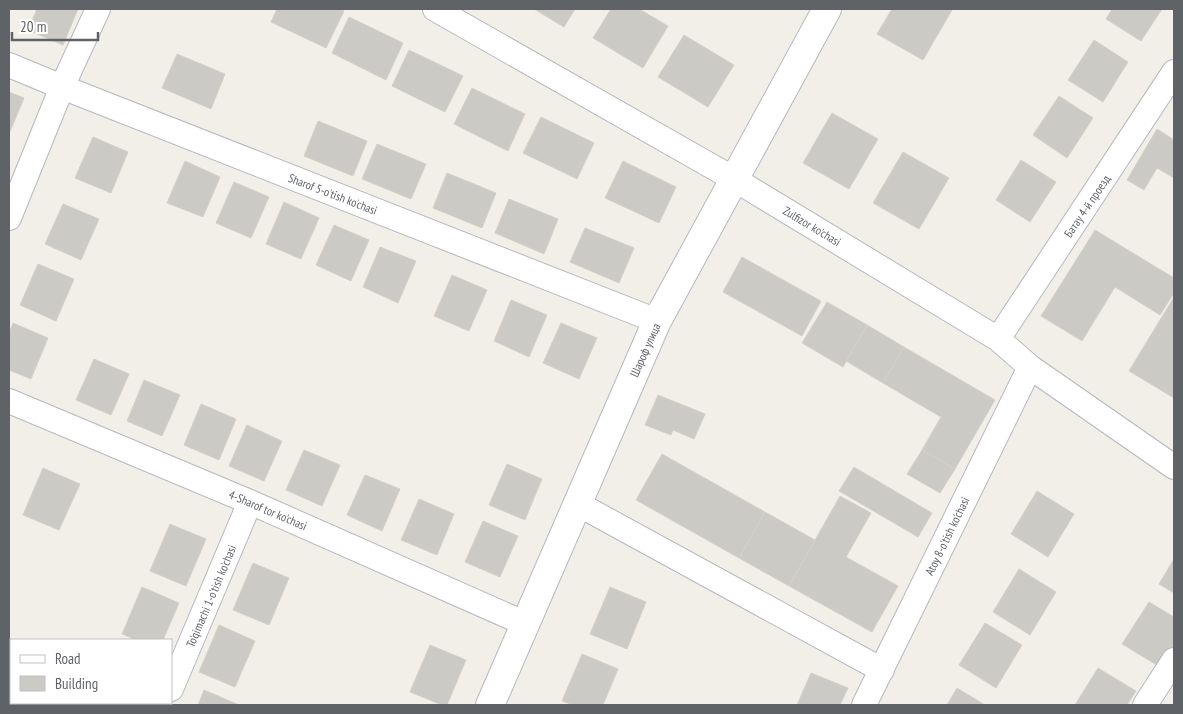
<svg xmlns="http://www.w3.org/2000/svg" width="1183" height="714" font-family="'PT Sans Narrow',sans-serif">
	<rect width="100%" height="100%" fill="#f1efe8"/>
	<path fill="#cccac5" stroke="#d6d1c6" d="M 37,9 L 78,9 L 63,45 L 28,30 Z
		M 277,9 L 338,9 L 344,11 L 326,48 L 271,22 Z
		M 534,9 L 575,9 L 564,27 Z
		M 611,9 L 639,9 L 668,26 L 643,68 L 593,38 Z
		M 892,9 L 950,9 L 952,10 L 923,60 L 877,34 Z
		M 1112,9 L 1162,9 L 1141,41 L 1106,19 Z
		M 349,17 L 403,43 L 386,80 L 332,53 Z
		M 684,35 L 734,65 L 708,107 L 658,77 Z
		M 1094,40 L 1128,62 L 1103,102 L 1068,80 Z
		M 409,50 L 463,76 L 445,112 L 392,86 Z
		M 177,54 L 225,74 L 211,109 L 162,88 Z
		M 472,88 L 525,114 L 508,151 L 454,124 Z
		M 9,92 L 24,98 L 9,134 Z
		M 1059,96 L 1093,118 L 1067,158 L 1033,135 Z
		M 832,113 L 878,139 L 849,189 L 803,163 Z
		M 541,117 L 594,143 L 577,179 L 523,153 Z
		M 318,121 L 367,141 L 353,176 L 304,156 Z
		M 1157,129 L 1174,140 L 1174,178 L 1157,168 L 1144,190 L 1127,180 Z
		M 93,137 L 128,152 L 111,193 L 75,178 Z
		M 377,144 L 426,164 L 411,199 L 362,179 Z
		M 903,152 L 949,178 L 919,229 L 873,203 Z
		M 1021,160 L 1056,182 L 1030,222 L 996,200 Z
		M 185,161 L 220,177 L 203,217 L 167,203 Z
		M 623,161 L 676,187 L 659,223 L 605,198 Z
		M 447,173 L 496,193 L 482,228 L 433,208 Z
		M 234,182 L 269,197 L 251,238 L 216,223 Z
		M 509,199 L 558,219 L 544,254 L 495,233 Z
		M 284,202 L 319,218 L 301,259 L 266,244 Z
		M 63,204 L 99,219 L 81,260 L 45,244 Z
		M 334,225 L 369,240 L 351,281 L 316,265 Z
		M 585,228 L 634,248 L 619,283 L 570,262 Z
		M 1095,230 L 1174,278 L 1174,293 L 1160,315 L 1115,287 L 1082,341 L 1041,316 Z
		M 380,247 L 416,261 L 398,303 L 363,287 Z
		M 742,257 L 821,301 L 802,336 L 723,292 Z
		M 38,264 L 74,279 L 56,321 L 20,305 Z
		M 452,275 L 487,290 L 469,331 L 434,316 Z
		M 1174,297 L 1174,350 L 1173,352 L 1174,353 L 1174,398 L 1129,371 Z
		M 511,300 L 547,315 L 529,357 L 494,341 Z
		M 827,302 L 867,325 L 843,367 L 802,343 Z
		M 13,323 L 48,338 L 31,379 L 9,370 L 9,333 Z
		M 561,323 L 597,338 L 579,379 L 543,363 Z
		M 867,325 L 904,347 L 883,383 L 846,361 Z
		M 904,347 L 995,400 L 955,469 L 922,450 L 941,417 L 883,383 Z
		M 94,359 L 129,374 L 111,415 L 76,400 Z
		M 144,380 L 180,395 L 162,436 L 127,421 Z
		M 658,395 L 705,414 L 694,439 L 673,430 L 671,435 L 645,425 Z
		M 201,404 L 236,419 L 219,460 L 184,445 Z
		M 247,425 L 282,441 L 264,481 L 229,466 Z
		M 304,450 L 340,465 L 322,506 L 286,490 Z
		M 922,450 L 955,469 L 940,493 L 907,474 Z
		M 662,454 L 765,512 L 739,558 L 636,500 Z
		M 507,464 L 542,479 L 525,520 L 489,505 Z
		M 854,467 L 932,513 L 918,537 L 839,491 Z
		M 43,468 L 80,484 L 59,530 L 23,515 Z
		M 365,475 L 400,489 L 382,531 L 347,515 Z
		M 1037,491 L 1074,514 L 1048,557 L 1011,534 Z
		M 840,496 L 871,513 L 846,557 L 898,586 L 872,632 L 789,586 Z
		M 419,499 L 454,514 L 437,555 L 401,540 Z
		M 765,512 L 815,540 L 789,586 L 739,558 Z
		M 483,521 L 518,536 L 500,577 L 465,562 Z
		M 170,524 L 206,539 L 186,586 L 150,571 Z
		M 1174,559 L 1174,593 L 1159,584 Z
		M 253,563 L 289,578 L 269,625 L 233,610 Z
		M 1019,569 L 1056,592 L 1030,635 L 993,612 Z
		M 142,587 L 179,603 L 163,640 L 136,640 L 122,634 Z
		M 610,587 L 646,602 L 627,649 L 590,634 Z
		M 1149,602 L 1174,617 L 1174,644 L 1160,667 L 1122,644 Z
		M 985,623 L 1022,645 L 996,688 L 959,665 Z
		M 219,625 L 255,641 L 235,687 L 199,672 Z
		M 430,645 L 466,660 L 447,705 L 442,705 L 410,692 Z
		M 582,654 L 618,669 L 603,705 L 573,705 L 562,701 Z
		M 1098,668 L 1136,691 L 1127,705 L 1075,705 Z
		M 811,673 L 848,688 L 840,705 L 797,705 Z
		M 957,688 L 985,705 L 947,705 Z
		M 204,690 L 239,705 L 198,705 Z
		M 115,703 L 136,703 L 135,705 L 121,705 Z"/>
	<g fill="none" stroke-linecap="round" stroke-linejoin="round">
		<g stroke="#b5b8bc" stroke-width="26">
			<path id="minor" d="M 435,9 L 734,179 L 998,339 L 1030,367 L 1174,467
				M 9,65 L 62,87 L 657,321
				M 9,218 L 62,87 L 98,9
				M 998,339 L 1174,72
				M 9,401 L 250,502 L 526,624
				M 578,504 L 882,670
				M 171,689 L 250,502
				M 864,705 L 1030,367
				M 1145,705 L 1174,660"/>
		</g>
		<g stroke="#b5b8bc" stroke-width="30">
			<path id="tertiary" d="M 490,705 L 657,321 L 827,9"/>
		</g>
		<use href="#minor" stroke="#fff" stroke-width="24"/>
		<use href="#tertiary" stroke="#fff" stroke-width="28"/>
	</g>
	<g text-anchor="middle" dominant-baseline="central" stroke-width="4.5" stroke-linejoin="round" paint-order="stroke">
		<g font-size="12" fill="#5f6368" stroke="#fff">
			<text transform="translate(333 194) rotate(21)">Sharof 5-o'tish ko'chasi</text>
			<text transform="translate(1087 206) rotate(-56)">Батау 4-й проезд</text>
			<text transform="translate(812 226) rotate(31)">Zulfizor ko'chasi</text>
			<text transform="translate(645 350) rotate(-66)">Шароф улица</text>
			<text transform="translate(268 510) rotate(23)">4-Sharof tor ko'chasi</text>
			<text transform="translate(947 536) rotate(-64)">Atoy 8-o'tish ko'chasi</text>
			<text transform="translate(211 596) rotate(-67)">To'qimachi 1-o'tish ko'chasi</text>
		</g>
	</g>
	<rect width="1183" height="714" fill="none" stroke="#5f6368" stroke-width="20"/>
	<rect x="10" y="639" width="162" height="65" fill="#ffffff" stroke="#bfc1c3"/>
	<rect x="20" y="655" width="25" height="8" fill="#ffffff" stroke="#bfc1c3"/>
	<text x="55" y="664" font-size="15" fill="#5f6368">Road</text>
	<rect x="20" y="676" width="25" height="15" fill="#cccac5" stroke="#bfc1c3"/>
	<text x="55" y="689" font-size="15" fill="#5f6368">Building</text>
	<path d="M12 32v8h86v-8" fill="none" stroke="#5f6368" stroke-width="2.5"/>
	<text x="20" y="32" font-size="15" fill="#5f6368" stroke="#ffffff" stroke-width="4" paint-order="stroke">20 m</text>
</svg>
